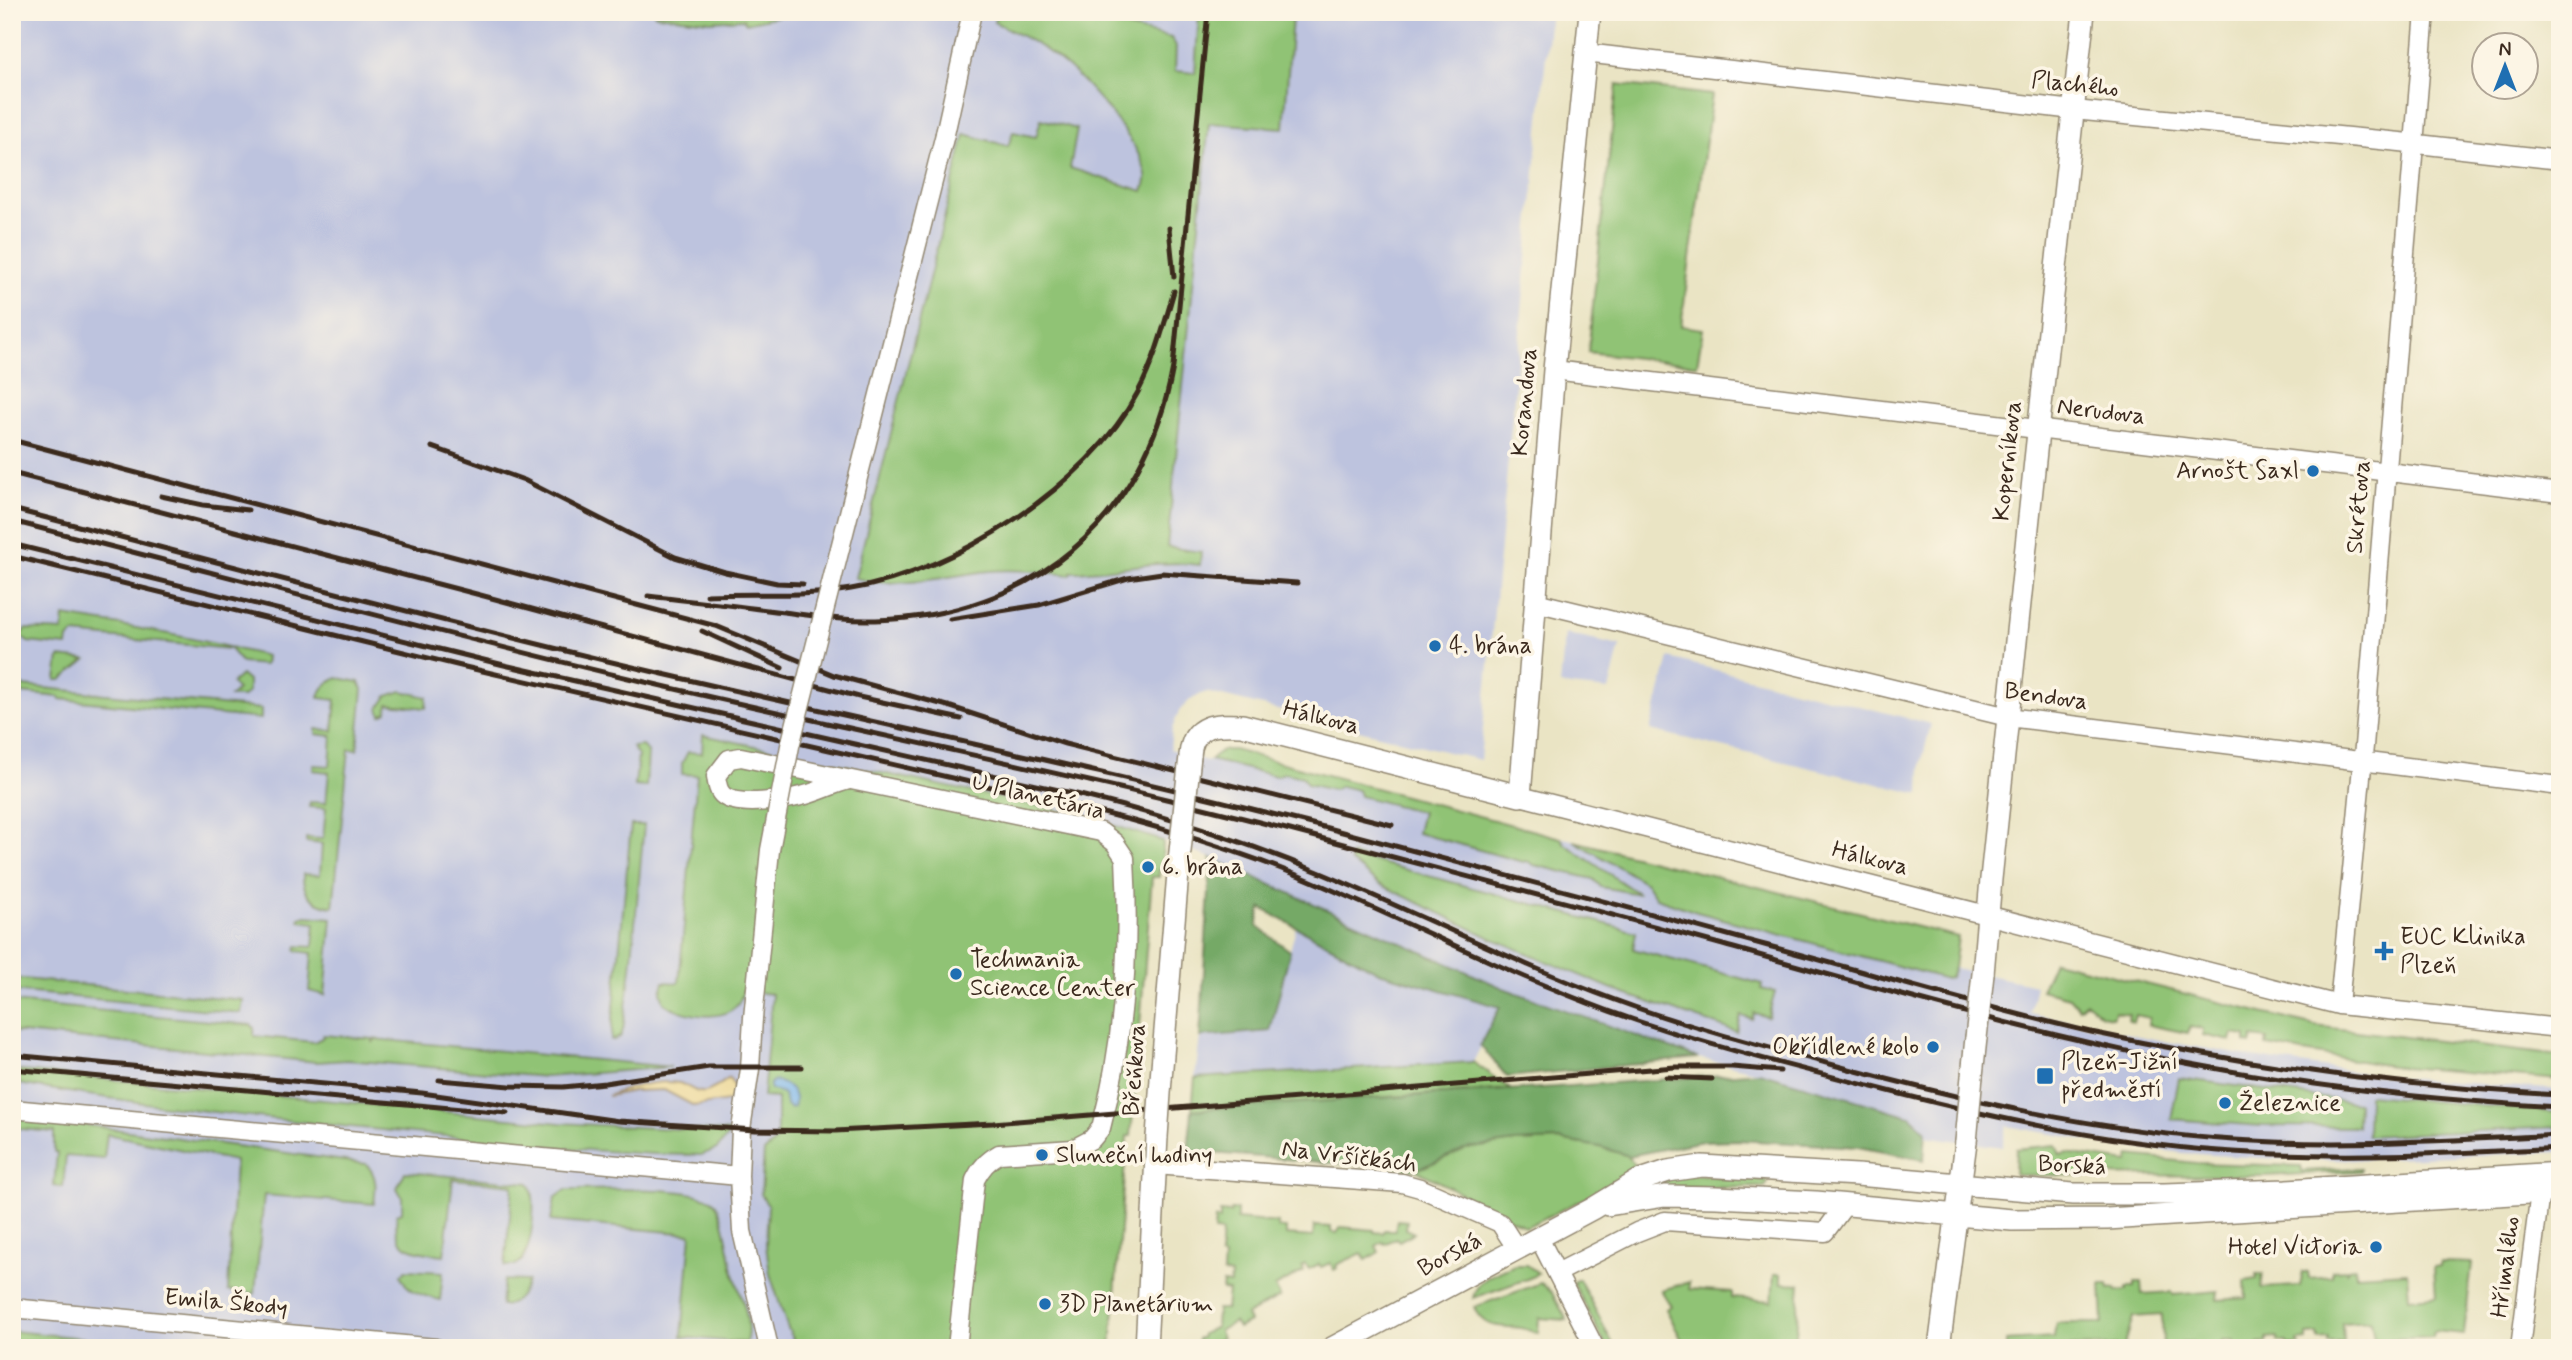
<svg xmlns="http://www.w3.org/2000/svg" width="2572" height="1360" font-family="Mynerve,sans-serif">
	<rect width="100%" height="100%" fill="#fcf5e5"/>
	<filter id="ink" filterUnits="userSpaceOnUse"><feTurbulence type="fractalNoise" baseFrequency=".0143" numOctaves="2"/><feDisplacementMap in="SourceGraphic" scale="14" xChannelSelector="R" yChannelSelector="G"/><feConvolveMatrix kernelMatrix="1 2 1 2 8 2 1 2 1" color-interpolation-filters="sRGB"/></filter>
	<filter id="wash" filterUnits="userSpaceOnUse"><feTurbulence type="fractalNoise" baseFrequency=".00686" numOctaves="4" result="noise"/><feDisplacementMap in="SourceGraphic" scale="28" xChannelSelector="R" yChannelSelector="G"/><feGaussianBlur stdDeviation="1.57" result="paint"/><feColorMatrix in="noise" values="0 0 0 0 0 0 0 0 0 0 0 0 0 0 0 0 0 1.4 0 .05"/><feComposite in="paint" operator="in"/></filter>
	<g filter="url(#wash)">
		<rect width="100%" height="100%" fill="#eae4c4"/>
		<path fill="#bdc3de" d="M 12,12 L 1550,12 L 1480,760 L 1206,692 L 1191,699 L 1179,711 L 1172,729 L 1170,749 L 1209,762 L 1217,752 L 1234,750 L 1476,816 L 1958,937 L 1954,968 L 2036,985 L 2030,1013 L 2163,1041 L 2271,1060 L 2400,1078 L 2560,1090 L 2560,1152 L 2338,1160 L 2278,1159 L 2183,1153 L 2104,1143 L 2007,1126 L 2002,1147 L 1925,1136 L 1926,1131 L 1759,1072 L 1698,1058 L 1503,988 L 1211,858 L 1164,841 L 1162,870 L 1159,870 L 1159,877 L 1152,877 L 1131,1136 L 1127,1136 L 1111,1348 L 12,1348 Z
			M 1565,634 L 1620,646 L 1609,690 L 1560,685 Z
			M 1669,658 L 1931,724 L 1921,764 L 1920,794 L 1650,730 Z
			M 1296,927 L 1379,972 L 1501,1007 L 1473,1062 L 1195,1078 L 1200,1037 L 1270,1030 Z"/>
		<path fill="#90c374" stroke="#667649" stroke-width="2" d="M 653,12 L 797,12 L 746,23 L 743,19 L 710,21 L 656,15 Z
			M 997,12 L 1060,12 L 1171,38 L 1176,46 L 1175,71 L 1195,73 L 1199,12 L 1286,12 L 1292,17 L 1284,128 L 1209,123 L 1167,547 L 1201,552 L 1200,565 C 1158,559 1114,571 1071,572 L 1071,575 C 1044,572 1016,569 989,571 C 943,576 901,590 855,578 L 965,134 L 1008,146 L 1013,132 L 1036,137 L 1041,119 L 1077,129 L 1070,168 L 1143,191 C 1145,186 1147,180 1146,175 C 1140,141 1086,81 1059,60 C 1040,44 1016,33 994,22 Z
			M 1617,84 L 1712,95 L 1681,326 L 1703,329 L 1697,365 L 1588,352 Z
			M 64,616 C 132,626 199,639 266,656 L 265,665 L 242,663 L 230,649 L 74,634 L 68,639 L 67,646 L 28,642 L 20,636 L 19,632 L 23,633 L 26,629 L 63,631 Z
			M 59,657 L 86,660 L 61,680 L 56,680 Z
			M 241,675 L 248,681 L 248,692 L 243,697 L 230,697 L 237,690 L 232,683 Z
			M 338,678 L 359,682 L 363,689 L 357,750 L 349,749 L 333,907 C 314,904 302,894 303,874 L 320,875 L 322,844 L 306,842 L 306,838 L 323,839 L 326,808 L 309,807 L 310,802 L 326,803 L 329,772 L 313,770 L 313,765 L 330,766 L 332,736 L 316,734 L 316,729 L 333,731 L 336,700 L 319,698 C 321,686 329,682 338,678 Z
			M 12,685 L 261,709 L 261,719 L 60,699 L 59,697 L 12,692 Z
			M 402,691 L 427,697 L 426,708 L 388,704 L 387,712 L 381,715 L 379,708 L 387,696 Z
			M 703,735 L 1081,815 L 1163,841 L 1162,870 L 1159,870 L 1159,877 L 1152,877 L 1131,1136 L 1127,1136 L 1111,1348 L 801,1348 L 795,1343 L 787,1326 L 770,1274 L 766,1245 L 768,1206 L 761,1194 L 764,1152 L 777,1140 L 777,1098 L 763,1097 L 772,994 L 743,991 C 738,1026 686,1018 664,1003 L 661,992 L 664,982 L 679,983 L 697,775 L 682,774 L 682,763 L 688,752 L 702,753 Z
			M 642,746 L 648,752 L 646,787 L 635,786 L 638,756 L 632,747 Z
			M 1222,750 L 1234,750 L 1561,838 L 1565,844 L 1639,894 L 1601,887 L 1593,879 L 1534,865 L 1527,861 L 1524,862 C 1488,853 1453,842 1417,833 L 1422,812 L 1360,796 L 1358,790 L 1341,786 L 1333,790 L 1307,784 L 1303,777 L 1284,773 L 1276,776 L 1210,760 Z
			M 631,825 L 644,825 L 631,968 L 623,1030 L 620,1037 L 614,1040 L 611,1040 Z
			M 1574,841 L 1958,937 L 1954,968 L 1950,977 L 1946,979 L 1697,912 L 1656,898 L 1646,883 Z
			M 1351,855 L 1636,932 L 1633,949 L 1762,984 L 1761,989 L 1775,992 L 1768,1017 L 1754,1013 L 1752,1019 L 1741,1016 L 1737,1032 L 1622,993 L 1489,937 L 1379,884 L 1350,861 Z
			M 306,916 L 332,918 L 325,995 L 309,991 L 312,953 L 296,951 L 297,946 L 313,947 L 315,923 L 299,921 L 300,918 Z
			M 2054,961 L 2315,1026 L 2560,1056 L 2560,1080 L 2391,1066 L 2266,1046 L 2267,1039 L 2253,1037 L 2251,1044 L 2246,1043 L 2246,1036 L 2233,1034 L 2231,1041 L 2203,1035 L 2203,1029 L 2190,1027 L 2188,1033 L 2148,1025 L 2149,1018 L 2135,1015 L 2133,1022 L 2128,1021 L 2129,1014 L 2115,1011 L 2113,1017 L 2102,1015 L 2086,1002 L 2079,1008 L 2069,997 L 2041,990 Z
			M 12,978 L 243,1000 L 241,1013 L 12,991 Z
			M 12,1002 L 251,1025 L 254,1028 L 254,1036 L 314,1042 L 322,1038 L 323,1035 L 373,1039 L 373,1043 L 375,1039 L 671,1067 L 546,1077 L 347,1060 L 317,1062 L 12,1032 Z
			M 1473,1062 L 1510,1089 L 1192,1110 L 1195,1078 Z
			M 12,1070 L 560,1123 L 731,1132 L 717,1149 L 701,1155 C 616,1155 531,1144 446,1136 C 303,1123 161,1108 19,1084 L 19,1079 L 12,1078 Z
			M 2179,1078 L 2358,1103 L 2357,1127 L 2262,1126 L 2171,1119 Z
			M 2368,1095 L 2560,1113 L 2560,1127 L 2367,1136 Z
			M 12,1119 L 49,1120 L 366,1164 C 378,1176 376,1188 374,1204 L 264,1195 L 255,1294 L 228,1291 L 235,1161 L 107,1134 L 104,1159 L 66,1156 L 63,1187 L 54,1186 L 57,1152 L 54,1152 L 54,1132 L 12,1128 Z
			M 1559,1140 L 1600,1147 L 1629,1156 L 1638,1173 L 1526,1227 L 1416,1170 L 1465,1149 L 1515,1142 Z
			M 2056,1145 L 2060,1155 L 2066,1153 L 2128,1162 L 2130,1156 L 2196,1163 L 2301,1166 L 2302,1171 L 2361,1168 L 2361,1171 L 2266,1176 L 2015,1175 L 2016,1149 Z
			M 405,1172 L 529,1183 C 538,1196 532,1250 521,1261 C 516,1266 512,1266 505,1266 L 513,1185 L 453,1179 L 444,1255 C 416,1251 391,1252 397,1214 L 402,1212 L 402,1197 L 397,1188 Z
			M 1683,1174 L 1767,1180 L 1768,1182 L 1765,1187 L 1636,1189 Z
			M 566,1190 C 593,1190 698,1184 715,1203 C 724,1213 729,1254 733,1270 C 739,1293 753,1319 746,1343 L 682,1337 L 691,1234 L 551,1221 L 555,1198 Z
			M 1231,1210 L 1237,1210 L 1237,1219 L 1278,1223 L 1278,1228 L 1286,1228 L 1286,1235 L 1313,1237 L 1314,1226 L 1331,1227 L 1331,1232 L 1337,1233 L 1341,1227 L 1374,1230 L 1374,1232 L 1383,1233 L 1384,1230 L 1395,1230 L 1397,1220 L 1407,1221 L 1406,1229 L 1414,1233 L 1399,1241 L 1396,1238 L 1385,1244 L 1383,1242 L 1376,1246 L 1379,1252 L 1366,1260 L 1362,1253 L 1336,1265 L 1337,1268 L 1334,1270 L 1330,1263 L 1321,1267 L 1319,1264 L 1309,1269 L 1305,1264 L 1302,1266 L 1304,1271 L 1275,1287 L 1280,1297 L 1246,1315 L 1249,1322 L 1238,1328 L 1234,1322 L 1219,1331 L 1222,1338 L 1203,1348 L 1197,1348 L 1198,1338 L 1201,1338 L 1202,1334 L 1216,1327 L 1217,1309 L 1226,1309 L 1228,1291 L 1222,1290 L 1223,1283 L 1230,1284 L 1231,1275 L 1223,1273 L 1224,1257 L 1220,1256 L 1222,1232 L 1214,1231 L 1215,1219 L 1220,1220 L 1220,1212 L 1230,1213 Z
			M 2441,1262 L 2472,1263 L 2464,1334 L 2433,1331 L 2432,1337 L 2374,1340 L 2371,1321 L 2342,1323 L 2343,1343 L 2328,1343 L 2328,1339 L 2319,1340 L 2318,1334 L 2307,1335 L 2307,1340 L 2298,1341 L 2299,1345 L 2288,1346 L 2287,1342 L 2278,1342 L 2277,1337 L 2267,1338 L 2267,1343 L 2258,1344 L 2258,1348 L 2235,1348 L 2234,1340 L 2223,1340 L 2223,1346 L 2202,1348 L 2201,1345 L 2194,1346 L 2193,1342 L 2183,1342 L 2183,1346 L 2163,1348 L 2162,1315 L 2133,1317 L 2124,1348 L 2117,1348 L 2117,1346 L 2006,1348 L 2006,1341 L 2054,1338 L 2056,1323 L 2103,1323 L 2101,1284 L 2108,1284 L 2109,1289 L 2116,1288 L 2116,1291 L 2127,1290 L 2127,1287 L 2134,1287 L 2134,1282 L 2141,1282 L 2142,1294 L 2172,1292 L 2173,1295 L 2218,1291 L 2217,1300 L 2246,1298 L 2245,1281 L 2257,1279 L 2257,1275 L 2263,1274 L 2261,1288 L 2300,1286 L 2303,1272 L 2308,1272 L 2309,1278 L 2332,1276 L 2332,1270 L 2347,1269 L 2346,1273 L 2348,1269 L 2355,1268 L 2356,1275 L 2407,1272 L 2409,1298 L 2436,1296 L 2434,1267 L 2440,1266 Z
			M 1515,1265 L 1527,1265 L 1538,1273 L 1530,1278 L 1473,1298 C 1477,1277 1498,1273 1515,1265 Z
			M 406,1270 L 443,1272 L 440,1300 C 425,1296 405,1292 401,1275 Z
			M 1774,1274 L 1781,1274 L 1781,1283 L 1800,1284 L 1795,1347 L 1799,1348 L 1686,1348 L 1666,1309 L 1671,1306 L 1661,1290 L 1689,1282 L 1689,1289 L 1732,1292 L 1732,1298 L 1772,1301 Z
			M 1579,1279 L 1615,1348 L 1607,1348 L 1573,1282 Z
			M 504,1280 L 527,1281 C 523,1295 516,1305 501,1306 Z
			M 1541,1283 L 1552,1293 L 1567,1320 L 1539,1318 L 1538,1333 C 1532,1332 1527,1329 1521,1328 C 1501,1326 1482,1329 1474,1307 Z
			M 12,1331 L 176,1347 L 187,1346 L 197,1341 L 267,1348 L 12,1348 Z"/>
		<path fill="#74a966" stroke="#586a42" stroke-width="2" d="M 1211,858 L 1503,988 L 1698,1058 L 1507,1077 L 1480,1045 L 1500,1007 L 1379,972 L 1261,908 L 1257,926 L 1290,951 L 1270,1031 L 1200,1037 Z
			M 1759,1072 L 1910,1116 L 1926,1131 L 1924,1160 L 1858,1147 L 1736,1140 L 1703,1141 L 1629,1156 L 1600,1147 L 1559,1140 L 1515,1142 L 1465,1149 L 1416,1170 L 1188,1151 L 1192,1110 C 1381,1097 1570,1088 1759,1072 Z"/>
		<path fill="#eeda9e" stroke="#94825e" stroke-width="2" d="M 729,1078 L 736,1089 L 736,1100 L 694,1106 L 664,1090 L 633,1091 L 608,1096 C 628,1087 657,1079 679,1083 C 688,1085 695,1094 705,1092 C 714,1090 722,1083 729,1078 Z"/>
		<path fill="#79b5eb" stroke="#5a7084" stroke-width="2" d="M 774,1081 C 787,1083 799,1093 794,1107 L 790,1108 L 786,1105 L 784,1094 L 770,1089 L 770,1083 Z"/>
	</g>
	<g filter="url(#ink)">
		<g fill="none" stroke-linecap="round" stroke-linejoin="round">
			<g stroke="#928771" stroke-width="21">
				<path id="minor" d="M 1585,53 L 2074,110 L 2400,142 L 2560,160
					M 945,134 L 972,12
					M 1554,370 L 2560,493
					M 1535,602 L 2008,717 L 2560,786
					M 849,780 C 832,784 817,793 801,796 C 785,800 738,807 724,796 C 718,792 717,783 716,776 L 729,759 L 741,757 L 1101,832 L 1115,843 L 1125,858 C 1130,947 1124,1041 1101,1128 L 1092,1139 L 1073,1149 L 999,1154 C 987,1161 981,1168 975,1180 L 957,1348
					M 1520,796 L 2339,1005 L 2560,1028
					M 2339,1005 L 2364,746 L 2425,12
					M 12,1109 L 739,1176 L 741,1129 L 750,1069 L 753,1018
					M 1155,1165 L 1402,1183 L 1420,1188 L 1500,1223 L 1517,1249
					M 739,1176 L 742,1231 L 769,1348
					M 1539,1238 L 1595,1348
					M 1557,1273 L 1637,1232 L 1665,1221 L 1825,1232 L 1845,1205
					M 12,1308 L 436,1348
					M 2520,1348 L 2540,1192"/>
			</g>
			<g stroke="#928771" stroke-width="24">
				<path id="tertiary" d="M 1190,756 C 1192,723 1216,724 1242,725 L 1520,796 L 1554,370 L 1590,12
					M 1983,974 L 1991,879 L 2036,451 L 2084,12
					M 1972,1076 L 1976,1038
					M 1161,1079 L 1179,861
					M 1608,1205 L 1665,1196 L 1716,1197 L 1816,1202 L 2012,1220 L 2107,1219 L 2560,1191
					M 1146,1348 L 1157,1137
					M 1332,1348 L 1592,1209 L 1638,1181 L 1668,1171 L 1702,1166 L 1857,1175 L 2073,1194 L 2164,1194 L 2287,1190 L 2560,1173
					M 1939,1348 L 1966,1142"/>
			</g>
			<use href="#minor" stroke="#fff" stroke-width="18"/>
			<use href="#tertiary" stroke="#fff" stroke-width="21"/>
			<path stroke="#3b2a1e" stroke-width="5" d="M 1169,228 L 1174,277
				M 12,440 L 716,626 L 834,675 L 948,706 L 1065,744 L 1392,825
				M 432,447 L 524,480 L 675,557 L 725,572 L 777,583 L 803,584
				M 12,473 L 484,596 L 859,697 L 961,719
				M 161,496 L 203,505 L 248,510
				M 12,509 C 220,562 428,619 637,668 C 863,721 1091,767 1316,825 C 1464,864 1613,903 1761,944 C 1871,973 1980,1007 2091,1032 C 2245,1065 2402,1087 2560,1095
				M 12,521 C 216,573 419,628 624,677 C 846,730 1070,772 1290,830 C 1434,868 1579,905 1723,945 C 1866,985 2009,1027 2155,1057 C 2288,1084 2424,1100 2560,1107
				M 12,544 L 504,665 L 1072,793 C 1155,813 1236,838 1316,871 C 1416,912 1512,962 1615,1000 C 1685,1026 1758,1045 1830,1064 C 1963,1100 2096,1131 2234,1140 C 2342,1147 2451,1140 2560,1135
				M 12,556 L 465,667 L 1075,806 C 1150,824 1225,846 1297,875 C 1402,918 1502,972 1609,1011 C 1694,1042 1782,1064 1869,1086 C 1985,1116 2100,1142 2219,1151 C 2332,1159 2447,1154 2560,1148
				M 707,595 C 755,593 804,597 851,589 C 955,572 1089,485 1138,392 C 1155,360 1164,325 1174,291
				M 648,596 C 690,601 733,605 775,611 C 808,615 842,621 876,620 C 1032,616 1145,521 1173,367 L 1208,12
				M 950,619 L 1039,605 L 1128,578 L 1162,573 L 1297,583
				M 702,631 L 782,668
				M 12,1055 L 422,1093 L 619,1121 L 755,1130 L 835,1131 L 993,1123 L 1675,1067 L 1732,1067 L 1780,1071
				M 12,1069 L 507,1113
				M 1666,1077 L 1712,1079
				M 439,1080 L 510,1086 L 563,1087 L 605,1083 L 709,1067 L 802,1067"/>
			<g stroke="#928771" stroke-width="21" stroke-linecap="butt">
				<path id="minor-bridge" d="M 753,1018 L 770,850 L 790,746 L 945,134"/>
			</g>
			<g stroke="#928771" stroke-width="24" stroke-linecap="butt">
				<path id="tertiary-bridge" d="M 1179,861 L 1190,756
					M 1976,1038 L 1983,974
					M 1157,1137 L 1161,1079
					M 1966,1142 L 1972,1076"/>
			</g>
			<use href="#minor-bridge" stroke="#fff" stroke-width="18"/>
			<use href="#tertiary-bridge" stroke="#fff" stroke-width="21"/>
		</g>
	</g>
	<g fill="#1f6fb2" stroke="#fcf5e5" stroke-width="2.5">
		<circle cx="2313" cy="471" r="7"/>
		<circle cx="1435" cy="646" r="7"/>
		<circle cx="1148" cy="867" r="7"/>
		<path d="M2380.5 940.5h7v7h7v7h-7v7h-7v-7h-7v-7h7z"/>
		<circle cx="956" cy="974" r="7"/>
		<circle cx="1933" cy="1047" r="7"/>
		<rect x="2036" y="1067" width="18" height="18" rx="3.5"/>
		<circle cx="2225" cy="1103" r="7"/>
		<circle cx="1042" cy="1155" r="7"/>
		<circle cx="2376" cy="1247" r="7"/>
		<circle cx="1045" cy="1304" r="7"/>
	</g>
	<g text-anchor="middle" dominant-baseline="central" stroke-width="7" stroke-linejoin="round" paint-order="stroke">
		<g font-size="24" fill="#3b2a1e" stroke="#fcf5e5">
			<text transform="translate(2075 85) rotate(6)">Plachého</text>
			<text transform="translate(1525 402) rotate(-85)">Korandova</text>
			<text transform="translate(2101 412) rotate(7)">Nerudova</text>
			<text transform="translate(2008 461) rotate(-84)">Koperníkova</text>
			<text transform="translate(2359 507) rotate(-85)">Skrétova</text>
			<text transform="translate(2046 697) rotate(8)">Bendova</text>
			<text transform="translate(1321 718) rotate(14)">Hálkova</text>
			<text transform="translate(1038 797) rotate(13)">U Planetária</text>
			<text transform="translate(1870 859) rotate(14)">Hálkova</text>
			<text transform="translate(1135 1070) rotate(-86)">Břeňkova</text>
			<text transform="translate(1349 1157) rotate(7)">Na Vršíčkách</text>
			<text transform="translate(2072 1166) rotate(3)">Borská</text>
			<text transform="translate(1450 1255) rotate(-28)">Borská</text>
			<text transform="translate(2506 1267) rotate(-83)">Hřímalého</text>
			<text transform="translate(226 1303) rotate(5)">Emila Škody</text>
		</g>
		<g font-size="24" fill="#3b2a1e" stroke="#fcf5e5" text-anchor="start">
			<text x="2299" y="471" text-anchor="end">Arnošt Saxl</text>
			<text x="1449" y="646">4. brána</text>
			<text x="1162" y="867">6. brána</text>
			<text x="2400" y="937">EUC Klinika<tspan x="2400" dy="28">Plzeň</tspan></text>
			<text x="970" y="960">Techmania<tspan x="970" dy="28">Science Center</tspan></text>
			<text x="1919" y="1047" text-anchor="end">Okřídlené kolo</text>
			<text x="2061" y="1062">Plzeň-Jižní<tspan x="2061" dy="28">předměstí</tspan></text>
			<text x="2239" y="1103">Železnice</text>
			<text x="1056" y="1155">Sluneční hodiny</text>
			<text x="2362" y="1247" text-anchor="end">Hotel Victoria</text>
			<text x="1059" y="1304">3D Planetárium</text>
		</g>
	</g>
	<rect width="2572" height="1360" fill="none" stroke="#fcf5e5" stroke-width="42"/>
	<g transform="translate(2505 66)"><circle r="33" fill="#fcf5e5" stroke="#afa495" stroke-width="2"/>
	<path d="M0-5L12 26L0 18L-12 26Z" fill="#1f6fb2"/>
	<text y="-10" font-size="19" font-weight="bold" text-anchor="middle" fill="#3b2a1e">N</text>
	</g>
</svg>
